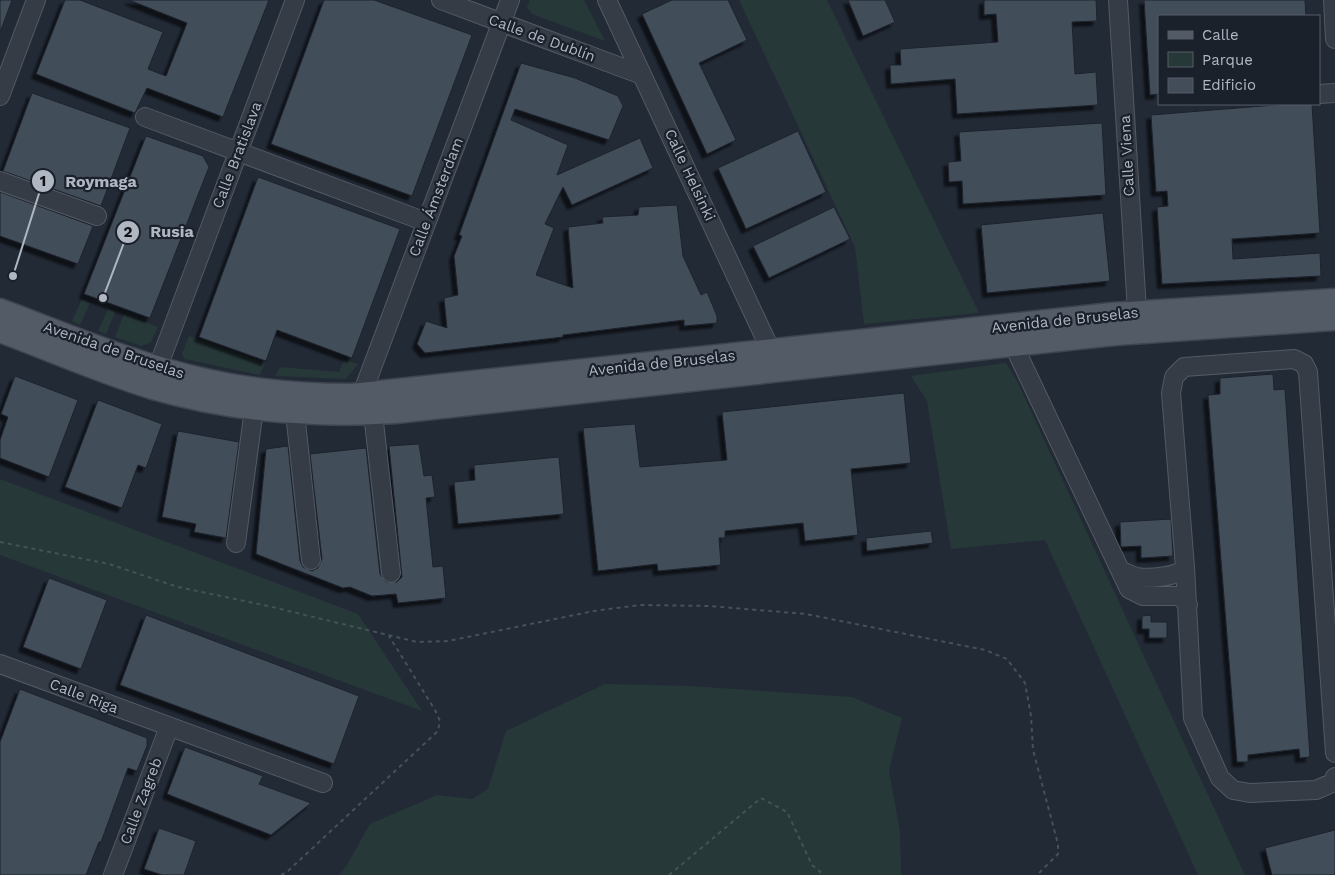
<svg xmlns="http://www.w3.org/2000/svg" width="1335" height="875" font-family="'Work Sans',sans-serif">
	<defs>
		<filter id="shadow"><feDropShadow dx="-4.5" dy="4.5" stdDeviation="1" flood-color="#0009"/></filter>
	</defs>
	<rect width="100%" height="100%" fill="#222a36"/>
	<path fill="#273839" d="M 530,0 L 584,0 L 605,41 L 532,14 L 527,7 Z
		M 739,0 L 827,0 L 979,313 L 864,324 L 855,247 Z
		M 82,299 L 90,303 L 80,325 L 72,321 Z
		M 108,309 L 115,312 L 106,334 L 98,331 Z
		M 124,314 L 158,327 L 151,342 L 142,346 L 115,337 Z
		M 189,336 L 265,363 L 260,375 L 185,359 L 182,354 Z
		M 344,360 L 358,364 L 346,379 L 275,376 L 280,367 L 339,372 Z
		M 1006,363 L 1017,381 L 1245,875 L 1198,875 L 1045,540 L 951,549 L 927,401 L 911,376 Z
		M 0,479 L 358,614 L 422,711 L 0,555 Z
		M 605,684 L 690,686 L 852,697 L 902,718 L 889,770 L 900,832 L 901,875 L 339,875 L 347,865 L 370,824 L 437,795 L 472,799 L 488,789 L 506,731 Z"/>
	<path fill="#434d5a" stroke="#1d232d" filter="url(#shadow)" d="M 0,0 L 12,0 L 1,30 L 0,30 Z
		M 65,0 L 80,0 L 163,32 L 148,69 L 166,76 L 187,23 L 129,0 L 269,0 L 223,117 L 147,88 L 135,113 L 36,74 Z
		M 324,0 L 374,0 L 472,35 L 412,196 L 271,144 Z
		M 672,0 L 728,0 L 747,40 L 699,63 L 736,140 L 707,154 L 642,14 Z
		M 848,0 L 885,0 L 895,22 L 863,36 Z
		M 984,0 L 1096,0 L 1097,21 L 1072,22 L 1075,74 L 1096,72 L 1098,105 L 957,114 L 955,79 L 891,84 L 890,65 L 901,65 L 900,49 L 998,42 L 996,14 L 984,15 Z
		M 1144,0 L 1305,0 L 1306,16 L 1159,16 L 1159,94 L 1150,95 Z
		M 521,63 L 575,78 L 618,96 L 623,106 L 609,140 L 515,109 L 511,120 L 568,145 L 557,175 L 640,138 L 653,168 L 572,205 L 563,187 L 545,224 L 554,228 L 536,275 L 573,288 L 568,227 L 603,223 L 602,217 L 638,215 L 639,207 L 677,205 L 683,256 L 701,295 L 707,292 L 717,316 L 717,323 L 684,326 L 684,320 L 563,335 L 563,337 L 425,353 L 417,344 L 426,321 L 447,328 L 444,298 L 458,295 L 454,256 L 462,236 L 459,235 Z
		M 32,93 L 130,128 L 101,206 L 3,171 Z
		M 1288,104 L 1312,104 L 1320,233 L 1232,239 L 1233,259 L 1320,253 L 1321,276 L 1162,284 L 1157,207 L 1168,206 L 1167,191 L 1156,192 L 1151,115 Z
		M 1102,123 L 1106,195 L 963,204 L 962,181 L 949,182 L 948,162 L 961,161 L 959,132 Z
		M 798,131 L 826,192 L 746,229 L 718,168 Z
		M 146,136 L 203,156 L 209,167 L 150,318 L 84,294 Z
		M 258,177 L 400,229 L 352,358 L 277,330 L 266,361 L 199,337 Z
		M 0,192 L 93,226 L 78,264 L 0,236 Z
		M 834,207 L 850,239 L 769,278 L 753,246 Z
		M 1103,213 L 1110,281 L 987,293 L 981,225 Z
		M 1273,374 L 1274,390 L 1285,389 L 1310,757 L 1300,758 L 1299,749 L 1248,755 L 1248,762 L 1237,762 L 1208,395 L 1220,394 L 1220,378 Z
		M 15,376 L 78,400 L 49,477 L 0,458 L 0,440 L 8,417 L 1,414 Z
		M 904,393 L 911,463 L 851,469 L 858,535 L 805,541 L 803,523 L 725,531 L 725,538 L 719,538 L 721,565 L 658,571 L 657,564 L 598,571 L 583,428 L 635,424 L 640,467 L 727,460 L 722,412 Z
		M 98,400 L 162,424 L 146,468 L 138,465 L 122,508 L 65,487 Z
		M 178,431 L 239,442 L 226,538 L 194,532 L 196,524 L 162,517 Z
		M 419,444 L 424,476 L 432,475 L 435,497 L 426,498 L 433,567 L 443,566 L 446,598 L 398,603 L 396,594 L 372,596 L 350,587 L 343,588 L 256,554 L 266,449 L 288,446 L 300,561 L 303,567 L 312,571 L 318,568 L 322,559 L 310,454 L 366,448 L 380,574 L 386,582 L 397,582 L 402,577 L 389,446 Z
		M 559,457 L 564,514 L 458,524 L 454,482 L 475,480 L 474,465 Z
		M 1171,519 L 1173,556 L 1141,558 L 1141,546 L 1121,547 L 1120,522 Z
		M 931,531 L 933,543 L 867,551 L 866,538 Z
		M 49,578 L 107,600 L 81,669 L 23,647 Z
		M 146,615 L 359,696 L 334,764 L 120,685 Z
		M 1151,615 L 1151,622 L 1167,622 L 1167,638 L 1149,638 L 1149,629 L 1142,629 L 1142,616 Z
		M 20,689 L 147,738 L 147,746 L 137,771 L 128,768 L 101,842 L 99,842 L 86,875 L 0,875 L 0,742 Z
		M 185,747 L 263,776 L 259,784 L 311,803 L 271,835 L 167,794 Z
		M 159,828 L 196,841 L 184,875 L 162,875 L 144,869 Z
		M 1335,830 L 1335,875 L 1272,875 L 1265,848 Z"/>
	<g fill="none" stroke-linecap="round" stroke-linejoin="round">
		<g stroke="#535a64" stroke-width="20">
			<path id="minor" d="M 441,0 L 642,75
				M 607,0 L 771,351
				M 1118,0 L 1137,311
				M 1333,0 L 1335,39
				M 1319,94 L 1335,93
				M 0,96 L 36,0
				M 145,117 L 426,222
				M 0,181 L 97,216
				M 1013,344 L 1129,589 L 1143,596 L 1180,596 L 1188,605
				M 158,367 L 295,0
				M 362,394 L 510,0
				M 295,413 L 311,560
				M 373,413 L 391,573
				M 236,543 L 254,409
				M 1122,571 C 1127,573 1132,576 1137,577 C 1147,579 1181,577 1185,567
				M 0,664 L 323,783
				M 1335,753 L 1308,372 L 1304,364 L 1294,359 L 1184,367 L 1174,377 L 1171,393 L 1185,567 L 1193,718 L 1220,778 L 1233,790 L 1250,793 L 1316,790 L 1332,783 L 1335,777
				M 113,875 L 169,727"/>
		</g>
		<g stroke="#3f4550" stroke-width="25">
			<path id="major" d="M 0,310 C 67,335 134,364 205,380 C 253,391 302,395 352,395 L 1112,314 L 1335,300
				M 0,331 C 51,350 101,372 153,388 C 232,411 314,417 396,412 L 1115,334 L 1335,319"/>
		</g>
		<path stroke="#435356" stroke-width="2" stroke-dasharray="4 4" stroke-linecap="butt" d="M 0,542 L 109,564 L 178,587 L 268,606 L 417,642 L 448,641 L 594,611 L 640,605 L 709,606 L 806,614 L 985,650 L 1007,659 L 1025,683 L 1031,716 L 1033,750 L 1058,844 L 1058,854 L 1037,875
			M 281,875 L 288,871 L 438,731 L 440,721 L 435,710 L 389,636
			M 669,875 L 761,798 L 787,812 L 812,865 L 824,875"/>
		<use href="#minor" stroke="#353c46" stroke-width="18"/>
		<use href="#major" stroke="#535b66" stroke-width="22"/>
	</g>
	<g text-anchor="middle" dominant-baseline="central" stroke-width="4.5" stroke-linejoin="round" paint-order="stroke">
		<g font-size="15" fill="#b0b7c3" stroke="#1b212b">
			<text transform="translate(542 38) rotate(20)">Calle de Dublín</text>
			<text transform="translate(237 155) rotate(-69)">Calle Bratislava</text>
			<text transform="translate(1127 156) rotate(-93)">Calle Viena</text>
			<text transform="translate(690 175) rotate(65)">Calle Helsinki</text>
			<text transform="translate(436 197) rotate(-69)">Calle Ámsterdam</text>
			<text transform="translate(1065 320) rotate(-6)">Avenida de Bruselas</text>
			<text transform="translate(114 350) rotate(19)">Avenida de Bruselas</text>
			<text transform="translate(662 363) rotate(-6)">Avenida de Bruselas</text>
			<text transform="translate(84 696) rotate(21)">Calle Riga</text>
			<text transform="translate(141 801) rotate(-69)">Calle Zagreb</text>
		</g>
	</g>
	<path fill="none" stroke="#b0b7c3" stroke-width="2" d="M13 276L43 181M103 298L128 232"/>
	<g fill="#b0b7c3" stroke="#1b212b" stroke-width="2">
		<circle cx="13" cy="276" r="5"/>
		<circle cx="103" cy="298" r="5"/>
		<circle cx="43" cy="181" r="12"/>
		<circle cx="128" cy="232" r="12"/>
	</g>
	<g font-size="15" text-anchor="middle" font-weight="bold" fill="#111">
		<text x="43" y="186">1</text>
		<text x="128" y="237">2</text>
	</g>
	<g font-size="16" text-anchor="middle" font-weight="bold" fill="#b0b7c3" stroke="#1b212b" stroke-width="4.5" stroke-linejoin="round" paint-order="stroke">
		<text x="101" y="187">Roymaga</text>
		<text x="172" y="237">Rusia</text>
	</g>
	<rect x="1158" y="15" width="162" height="90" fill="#1b212b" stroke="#575d68"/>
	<rect x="1168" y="31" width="25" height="8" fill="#535b66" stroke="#575d68"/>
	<text x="1202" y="40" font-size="15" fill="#b0b7c3">Calle</text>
	<rect x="1168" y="52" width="25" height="15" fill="#273839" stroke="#575d68"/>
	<text x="1202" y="65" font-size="15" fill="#b0b7c3">Parque</text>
	<rect x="1168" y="78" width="25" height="15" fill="#434d5a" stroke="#575d68"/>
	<text x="1202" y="90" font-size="15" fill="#b0b7c3">Edificio</text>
</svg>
